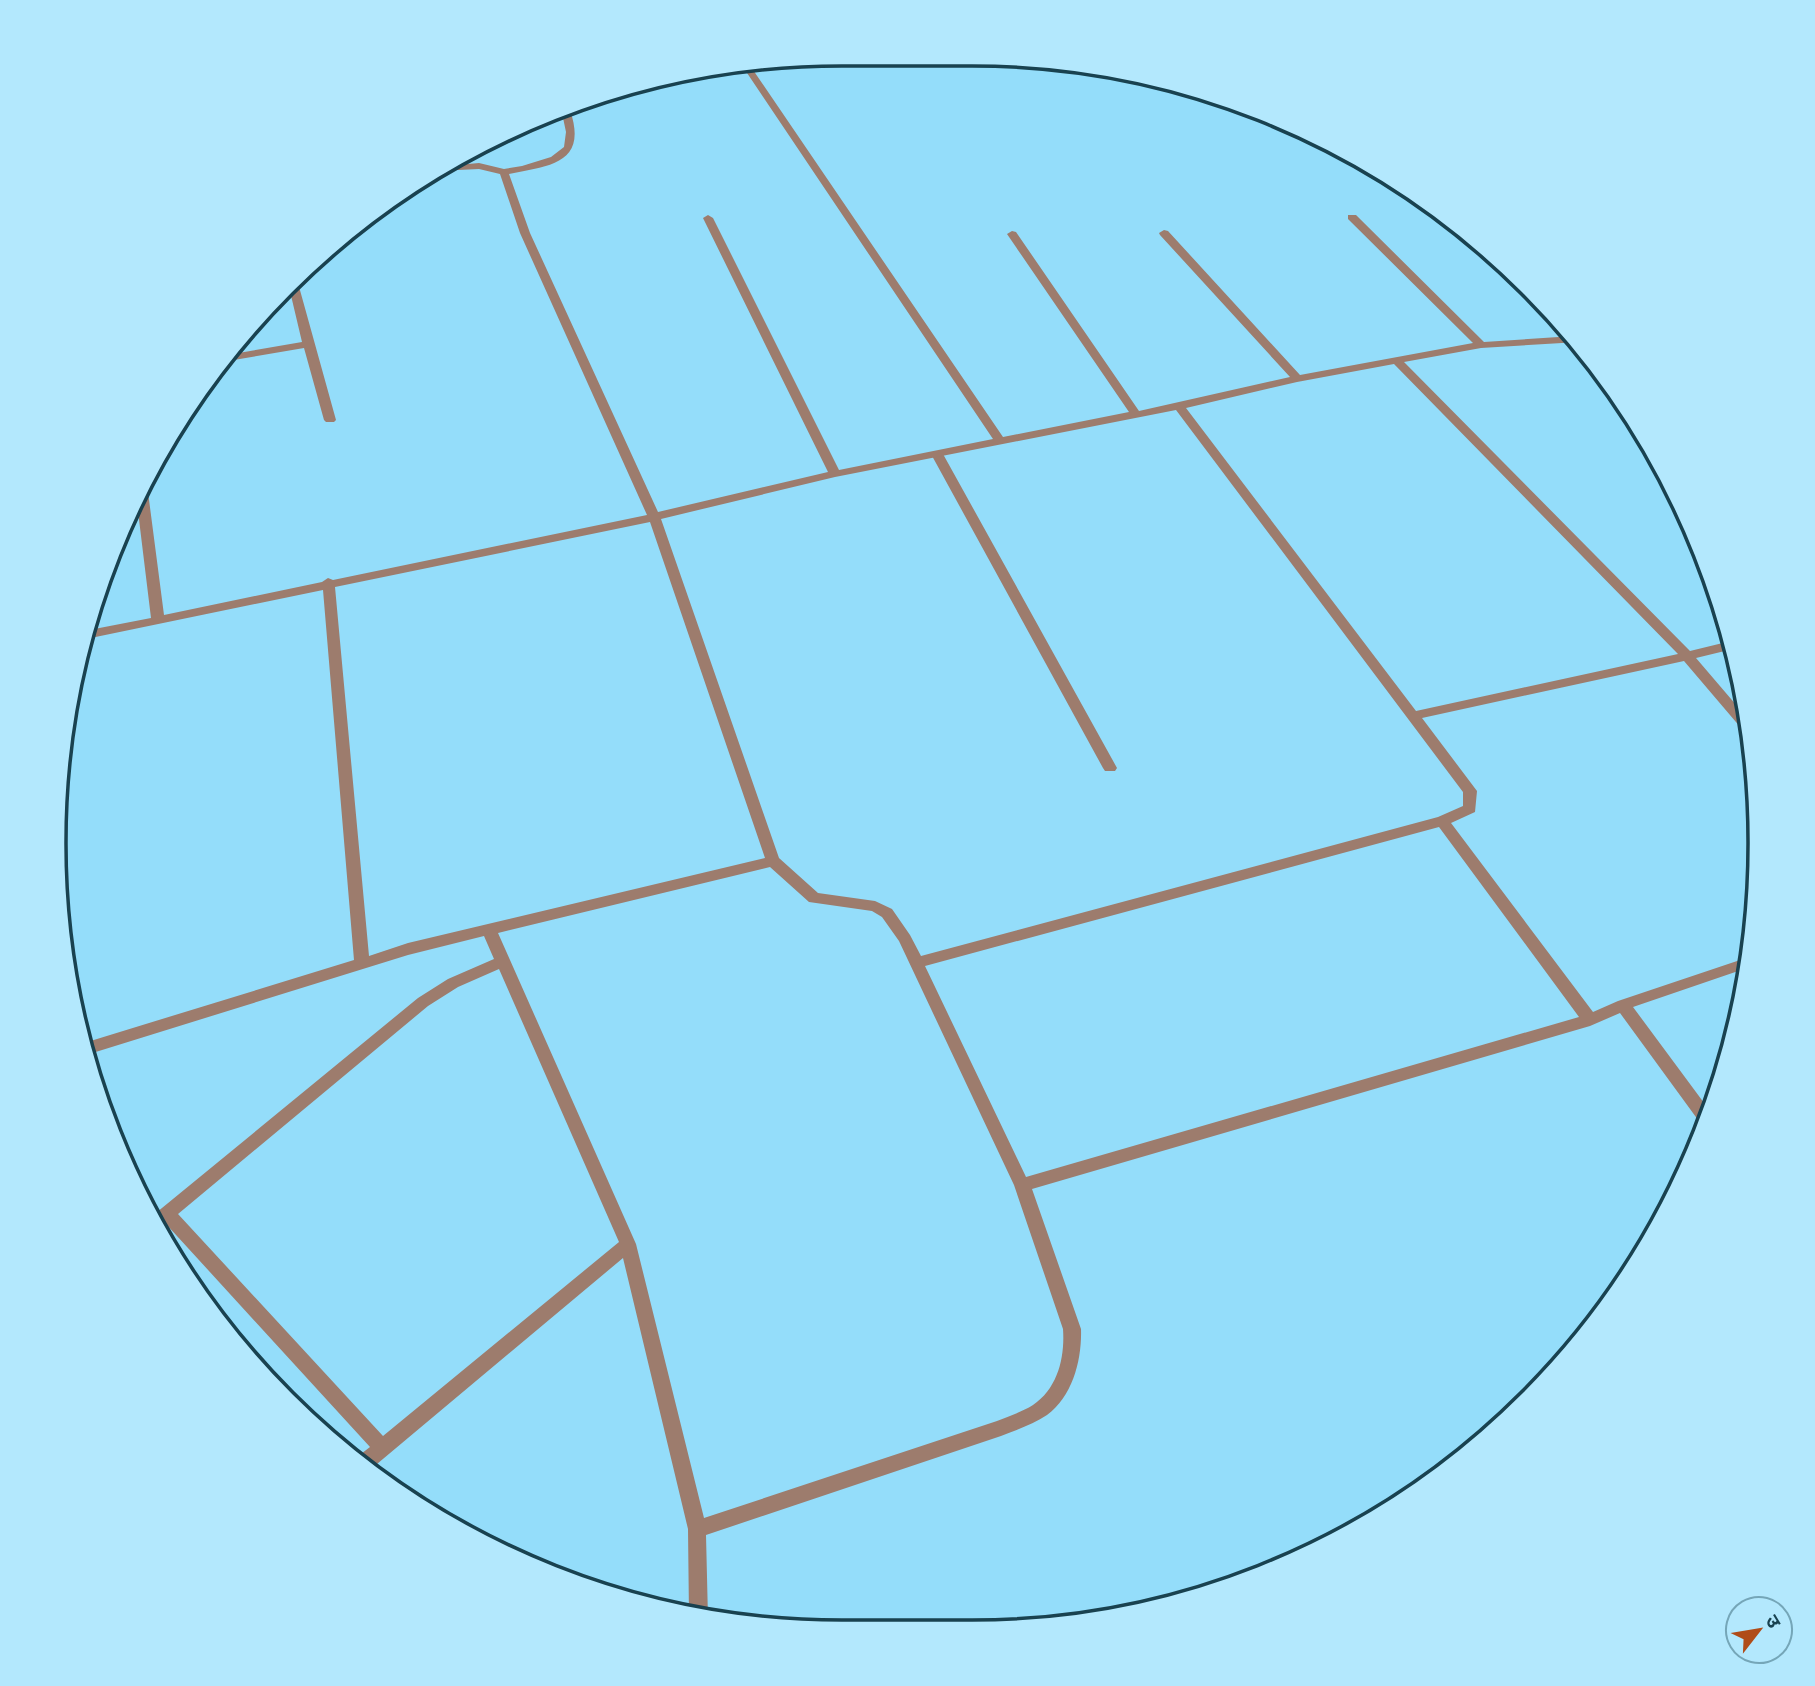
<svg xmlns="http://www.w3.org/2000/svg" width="1815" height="1686" font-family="'Alegreya Sans','Noto Sans Devanagari',sans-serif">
	<rect width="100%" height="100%" fill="#94ddfa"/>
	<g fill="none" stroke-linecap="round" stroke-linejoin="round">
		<path fill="#9d7c6d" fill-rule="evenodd" d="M 295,280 L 298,283 L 336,420 L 334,422 L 326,422 L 324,420 L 304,348 L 222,362 L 227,355 L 302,342 L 289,287 Z
			M 937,451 L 943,454 L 1117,768 L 1115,771 L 1105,771 L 1103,768 L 931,454 Z"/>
		<path fill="#9d7c6d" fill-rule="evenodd" d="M 741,64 L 749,64 L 1003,437 L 1129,412 L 1007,234 L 1012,231 L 1016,232 L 1139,411 L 1290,377 L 1160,235 L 1159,233 L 1164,230 L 1168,231 L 1300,375 L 1473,343 L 1348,219 L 1348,215 L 1356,215 L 1484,342 L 1574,336 L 1579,342 L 1481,348 L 1404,362 L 1690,651 L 1731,641 L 1733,649 L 1696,658 L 1749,720 L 1753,736 L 1747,735 L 1684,661 L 1422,718 L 1477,791 L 1475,812 L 1451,823 L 1593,1012 L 1618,1001 L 1749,957 L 1747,968 L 1633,1007 L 1710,1111 L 1705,1125 L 1701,1124 L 1620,1013 L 1590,1026 L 1032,1189 L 1081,1329 C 1082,1359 1073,1396 1047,1415 C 1034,1424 1016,1430 1001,1436 L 706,1535 L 708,1619 L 689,1617 L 688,1529 L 623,1258 L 371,1469 L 357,1457 L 370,1447 L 166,1224 L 157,1230 L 151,1217 L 418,998 L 448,979 L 494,959 L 484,936 L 408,955 L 86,1055 L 84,1043 L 354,960 L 323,590 L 81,640 L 84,631 L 151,618 L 137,503 L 143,489 L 148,492 L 164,615 L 322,582 L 328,578 L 333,580 L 647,515 L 520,233 L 500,174 L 479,169 L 437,171 L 446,166 L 479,163 L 504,169 L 522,166 L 551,157 L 564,147 L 566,132 L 562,113 L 570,110 C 588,163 551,166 509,174 L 530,233 L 658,512 L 828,472 L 703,218 L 708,215 L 713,218 L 839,470 L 993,439 ZM 1394,364 L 1678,654 L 1416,711 L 1186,408 L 1297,382 ZM 1176,410 L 1463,792 L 1463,806 L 1438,817 L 921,956 L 910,935 L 892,909 L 875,901 L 818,893 L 779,858 L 661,519 L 835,477 ZM 650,522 L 765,858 L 408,943 L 369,956 L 335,587 ZM 1439,827 L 1579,1017 L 1026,1177 L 925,966 ZM 770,867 L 809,902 L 872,911 L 882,917 L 899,941 L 1014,1185 L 1063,1329 C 1065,1357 1058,1388 1033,1405 C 1022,1412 1009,1416 997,1421 L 704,1518 L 636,1244 L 498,933 ZM 499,969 L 619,1242 L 383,1436 L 178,1214 L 428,1006 L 458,987 Z"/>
	</g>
	<path d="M0 0H1815V1686H0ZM842 66H972A776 776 0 0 1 1748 842V844A776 776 0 0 1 972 1620H842A776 776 0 0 1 66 844V842A776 776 0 0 1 842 66Z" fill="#b3e8fd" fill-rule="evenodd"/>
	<path fill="none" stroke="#194250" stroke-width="3.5" d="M842 66H972A776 776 0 0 1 1748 842V844A776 776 0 0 1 972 1620H842A776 776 0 0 1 66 844V842A776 776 0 0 1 842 66Z"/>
	<g transform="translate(1759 1630) rotate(59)"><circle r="33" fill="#b3e8fd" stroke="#75a6b8" stroke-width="2"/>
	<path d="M0-5L12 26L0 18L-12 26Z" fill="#b04c18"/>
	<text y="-10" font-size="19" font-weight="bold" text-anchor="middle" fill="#194250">उ</text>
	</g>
</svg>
